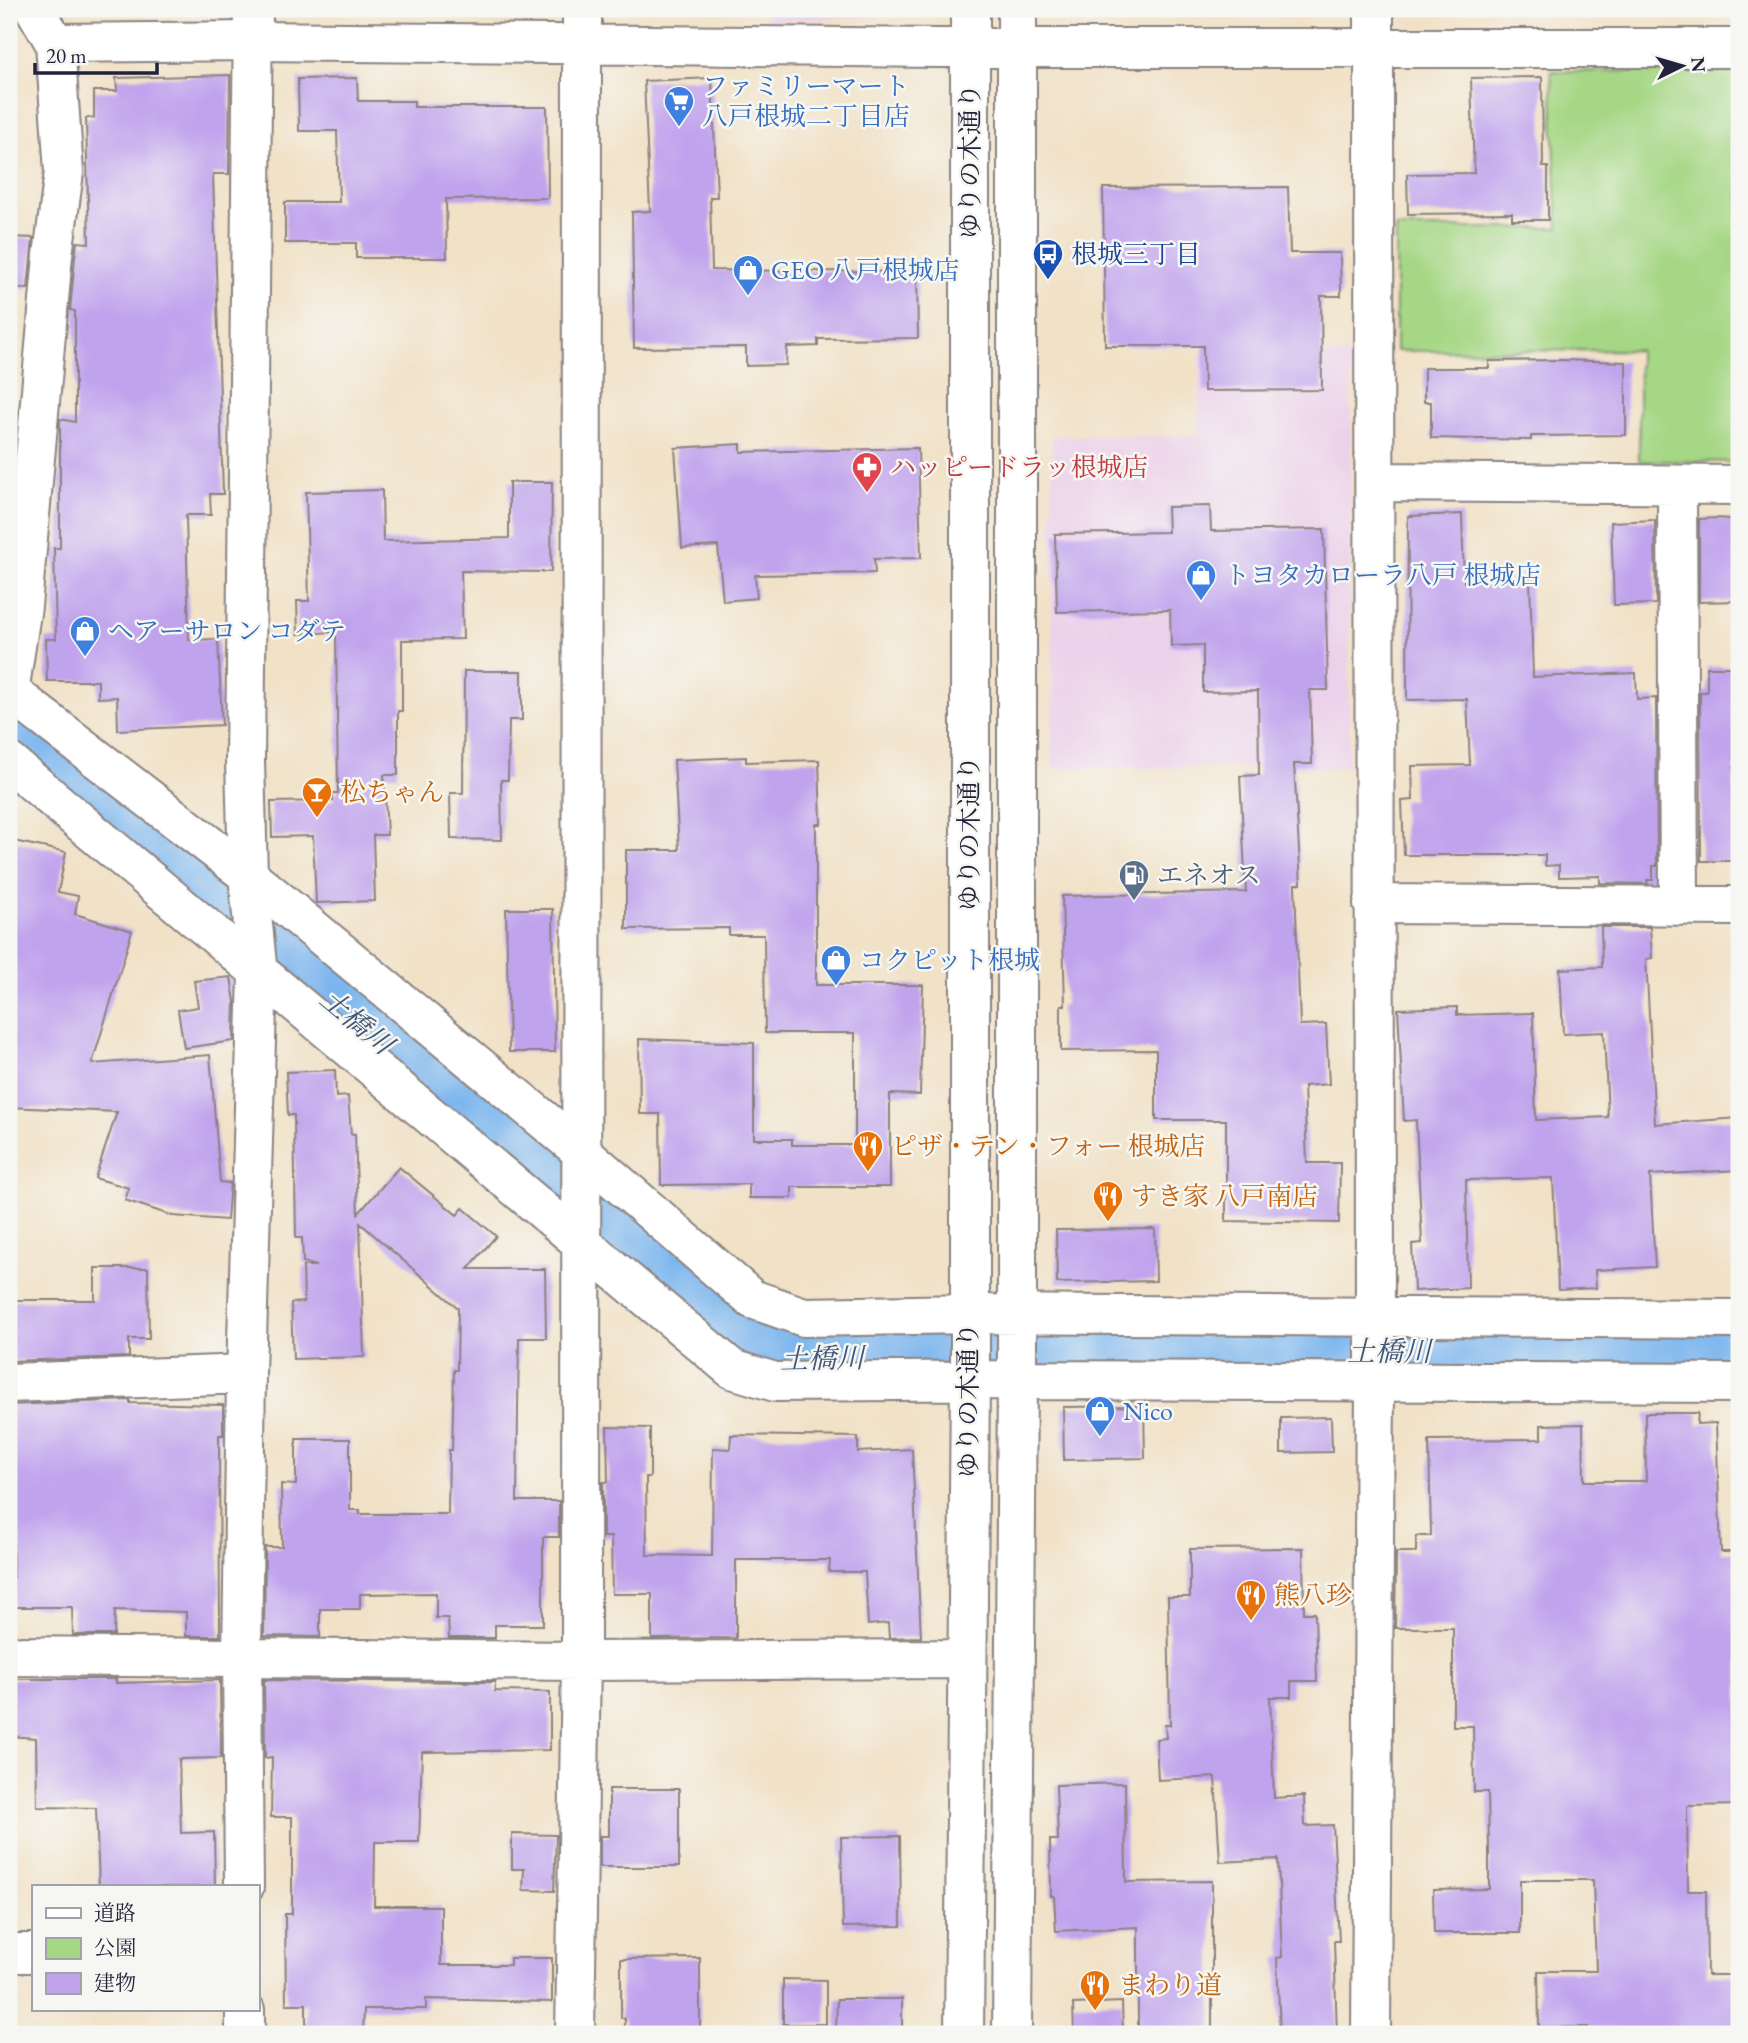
<svg xmlns="http://www.w3.org/2000/svg" width="1748" height="2043" font-family="'EB Garamond','Noto Serif JP',serif">
	<rect width="100%" height="100%" fill="#f6f6f2"/>
	<filter id="ink" filterUnits="userSpaceOnUse"><feTurbulence type="fractalNoise" baseFrequency=".0143" numOctaves="2"/><feDisplacementMap in="SourceGraphic" scale="14" xChannelSelector="R" yChannelSelector="G"/><feConvolveMatrix kernelMatrix="1 2 1 2 8 2 1 2 1" color-interpolation-filters="sRGB"/></filter>
	<filter id="wash" filterUnits="userSpaceOnUse"><feTurbulence type="fractalNoise" baseFrequency=".00686" numOctaves="4" result="noise"/><feDisplacementMap in="SourceGraphic" scale="28" xChannelSelector="R" yChannelSelector="G"/><feGaussianBlur stdDeviation="1.57" result="paint"/><feColorMatrix in="noise" values="0 0 0 0 0 0 0 0 0 0 0 0 0 0 0 0 0 1.4 0 .05"/><feComposite in="paint" operator="in"/></filter>
	<g filter="url(#wash)">
		<rect width="100%" height="100%" fill="#f1e1c6"/>
		<path fill="#ecd1ea" d="M 766,9 L 926,9 L 921,15 L 766,21 Z
			M 1199,354 L 1351,355 L 1349,767 L 1052,768 L 1052,436 L 1199,436 Z"/>
		<path fill="#a6d785" stroke="#647c60" stroke-width="2" d="M 1551,71 L 1739,72 L 1739,462 L 1639,461 L 1639,350 L 1396,351 L 1396,228 L 1558,228 Z"/>
		<g fill="none" stroke-linecap="round" stroke-linejoin="round">
			<path stroke="#7db6ee" stroke-width="74" d="M 9,728 L 502,1142 L 698,1299 L 761,1359 L 1361,1351 L 1739,1353"/>
		</g>
		<g id="blocks">
			<path fill="#c0a3ed" d="M 230,75 L 229,174 L 213,174 L 223,494 L 210,494 L 211,515 L 186,515 L 189,640 L 218,639 L 222,725 L 118,730 L 117,697 L 98,698 L 98,681 L 47,681 L 46,639 L 56,639 L 54,548 L 60,548 L 60,419 L 75,422 L 75,311 L 70,310 L 75,257 L 77,242 L 89,243 L 86,118 L 94,118 L 94,91 L 117,91 L 116,78 Z
				M 1542,77 L 1543,167 L 1548,167 L 1548,220 L 1512,220 L 1512,213 L 1408,214 L 1407,174 L 1474,173 L 1471,78 Z
				M 357,78 L 358,101 L 414,101 L 414,107 L 547,107 L 548,198 L 446,199 L 447,258 L 356,258 L 356,243 L 285,243 L 285,202 L 339,202 L 337,131 L 299,131 L 298,79 Z
				M 712,78 L 717,197 L 710,197 L 712,270 L 917,272 L 918,338 L 818,339 L 818,346 L 787,347 L 786,365 L 746,366 L 746,347 L 634,348 L 632,212 L 650,211 L 644,81 Z
				M 1288,187 L 1290,253 L 1340,253 L 1341,296 L 1321,296 L 1322,390 L 1204,391 L 1203,346 L 1105,346 L 1103,188 Z
				M 13,237 L 33,238 L 28,289 L 9,288 Z
				M 1561,360 L 1626,362 L 1626,435 L 1531,436 L 1531,440 L 1431,438 L 1431,402 L 1424,402 L 1424,368 L 1489,368 L 1489,361 Z
				M 741,444 L 741,452 L 918,448 L 921,558 L 874,559 L 875,573 L 755,575 L 757,598 L 723,601 L 718,546 L 682,548 L 675,448 Z
				M 509,482 L 552,482 L 551,572 L 461,571 L 463,639 L 402,640 L 402,711 L 398,711 L 398,775 L 384,775 L 387,835 L 373,835 L 375,901 L 316,903 L 313,836 L 272,837 L 271,802 L 333,801 L 333,793 L 338,793 L 336,632 L 298,634 L 297,601 L 309,601 L 306,492 L 382,490 L 383,541 L 509,538 Z
				M 1210,506 L 1211,531 L 1324,529 L 1328,690 L 1310,690 L 1312,764 L 1294,764 L 1301,884 L 1295,884 L 1300,1025 L 1326,1024 L 1329,1084 L 1304,1086 L 1307,1163 L 1340,1163 L 1339,1223 L 1226,1221 L 1226,1120 L 1156,1120 L 1156,1050 L 1061,1051 L 1061,1005 L 1065,1005 L 1062,896 L 1246,892 L 1240,776 L 1259,775 L 1258,691 L 1203,692 L 1203,645 L 1171,646 L 1170,610 L 1057,612 L 1055,534 L 1168,532 L 1167,507 Z
				M 1462,514 L 1464,582 L 1530,580 L 1533,677 L 1636,673 L 1637,699 L 1656,698 L 1657,866 L 1653,866 L 1653,880 L 1647,880 L 1648,884 L 1600,883 L 1600,876 L 1559,877 L 1559,865 L 1545,866 L 1545,855 L 1404,855 L 1402,801 L 1413,800 L 1412,766 L 1470,765 L 1467,699 L 1407,700 L 1408,516 Z
				M 1717,518 L 1739,520 L 1739,601 L 1699,602 L 1699,519 Z
				M 1655,520 L 1656,604 L 1614,605 L 1611,522 Z
				M 1707,667 L 1739,667 L 1739,766 L 1734,767 L 1736,861 L 1701,861 L 1700,692 L 1707,692 Z
				M 464,671 L 522,671 L 522,720 L 509,720 L 508,780 L 501,780 L 502,840 L 451,839 L 450,793 L 463,793 Z
				M 746,757 L 746,762 L 819,760 L 821,824 L 816,824 L 816,985 L 923,985 L 920,1095 L 890,1094 L 890,1187 L 792,1187 L 792,1198 L 749,1198 L 749,1184 L 661,1185 L 660,1114 L 640,1114 L 639,1039 L 754,1043 L 754,1139 L 792,1139 L 792,1145 L 855,1145 L 855,1033 L 765,1033 L 764,935 L 729,935 L 729,928 L 626,929 L 626,850 L 679,850 L 674,760 Z
				M 9,840 L 66,852 L 58,892 L 78,896 L 75,914 L 132,931 L 92,1064 L 210,1055 L 220,1182 L 230,1183 L 227,1220 L 173,1216 L 125,1200 L 129,1188 L 95,1178 L 117,1112 L 9,1107 Z
				M 506,909 L 553,909 L 555,1052 L 509,1052 Z
				M 1601,927 L 1650,927 L 1652,958 L 1646,959 L 1655,1124 L 1739,1118 L 1739,1170 L 1650,1175 L 1655,1267 L 1595,1270 L 1596,1288 L 1558,1290 L 1553,1178 L 1466,1180 L 1468,1288 L 1414,1291 L 1412,1244 L 1422,1243 L 1416,1120 L 1404,1121 L 1398,1009 L 1457,1007 L 1457,1015 L 1533,1013 L 1536,1120 L 1608,1117 L 1604,1032 L 1563,1034 L 1560,969 L 1602,967 Z
				M 231,977 L 235,1002 L 234,1041 L 184,1048 L 178,1010 L 198,1007 L 194,981 Z
				M 335,1070 L 336,1097 L 348,1096 L 351,1134 L 355,1134 L 358,1214 L 399,1167 L 457,1215 L 463,1208 L 496,1236 L 468,1269 L 545,1269 L 546,1338 L 519,1338 L 518,1410 L 517,1501 L 559,1501 L 559,1537 L 543,1537 L 543,1625 L 495,1625 L 495,1638 L 449,1638 L 448,1618 L 436,1618 L 436,1593 L 360,1594 L 360,1609 L 320,1609 L 320,1637 L 264,1636 L 265,1547 L 282,1547 L 281,1484 L 296,1485 L 296,1439 L 350,1439 L 350,1510 L 360,1510 L 360,1514 L 448,1514 L 449,1450 L 452,1450 L 454,1370 L 457,1370 L 458,1308 L 360,1223 L 364,1357 L 293,1359 L 291,1303 L 304,1302 L 303,1266 L 316,1266 L 303,1262 L 302,1238 L 296,1238 L 294,1115 L 288,1115 L 286,1072 Z
				M 1155,1229 L 1156,1281 L 1057,1283 L 1056,1230 Z
				M 95,1268 L 148,1268 L 149,1339 L 129,1339 L 129,1357 L 9,1361 L 9,1300 L 95,1300 Z
				M 130,1400 L 130,1403 L 223,1405 L 223,1435 L 219,1435 L 220,1636 L 186,1636 L 186,1612 L 115,1610 L 114,1635 L 73,1635 L 72,1607 L 13,1607 L 13,1486 L 9,1487 L 9,1405 Z
				M 1144,1406 L 1145,1458 L 1064,1460 L 1063,1407 Z
				M 1645,1413 L 1698,1413 L 1697,1424 L 1716,1423 L 1721,1552 L 1739,1552 L 1739,1805 L 1687,1806 L 1688,1891 L 1706,1891 L 1707,1975 L 1739,1975 L 1739,2031 L 1588,2034 L 1588,2027 L 1539,2027 L 1538,1971 L 1596,1971 L 1593,1880 L 1520,1880 L 1520,1933 L 1434,1933 L 1433,1890 L 1489,1889 L 1489,1851 L 1488,1792 L 1474,1792 L 1473,1726 L 1453,1726 L 1453,1628 L 1395,1628 L 1396,1552 L 1416,1552 L 1416,1536 L 1431,1536 L 1429,1440 L 1541,1439 L 1541,1425 L 1583,1424 L 1584,1481 L 1646,1481 Z
				M 1331,1417 L 1332,1452 L 1281,1453 L 1281,1418 Z
				M 607,1427 L 650,1428 L 650,1477 L 646,1477 L 647,1555 L 712,1556 L 713,1448 L 730,1449 L 731,1435 L 858,1437 L 858,1452 L 912,1449 L 921,1637 L 889,1638 L 888,1623 L 868,1625 L 865,1572 L 829,1572 L 830,1560 L 736,1560 L 736,1638 L 652,1639 L 652,1594 L 612,1594 L 611,1537 L 603,1537 L 603,1482 L 608,1482 Z
				M 1303,1548 L 1304,1613 L 1315,1613 L 1317,1681 L 1291,1681 L 1291,1697 L 1270,1697 L 1274,1798 L 1304,1796 L 1305,1826 L 1333,1825 L 1339,1941 L 1334,1941 L 1337,2034 L 1280,2034 L 1277,1958 L 1282,1957 L 1278,1859 L 1220,1862 L 1215,1777 L 1158,1780 L 1156,1739 L 1166,1738 L 1165,1725 L 1170,1725 L 1168,1597 L 1190,1597 L 1190,1549 Z
				M 9,1679 L 116,1679 L 116,1683 L 220,1680 L 221,1758 L 179,1759 L 181,1833 L 214,1832 L 215,1887 L 99,1887 L 96,1808 L 37,1807 L 36,1738 L 9,1736 Z
				M 264,1680 L 495,1682 L 495,1691 L 550,1692 L 550,1750 L 422,1752 L 419,1842 L 375,1842 L 374,1906 L 441,1906 L 441,1965 L 510,1965 L 510,1958 L 552,1958 L 552,2002 L 426,1999 L 426,2009 L 364,2009 L 363,2034 L 306,2034 L 306,2004 L 286,2004 L 285,1914 L 292,1914 L 292,1817 L 271,1817 L 272,1757 L 265,1758 Z
				M 1125,1783 L 1126,1882 L 1212,1881 L 1212,2030 L 1138,2030 L 1138,1927 L 1056,1931 L 1054,1896 L 1051,1896 L 1050,1840 L 1058,1840 L 1056,1785 Z
				M 609,1789 L 679,1789 L 679,1867 L 600,1867 L 600,1836 L 609,1836 Z
				M 512,1834 L 556,1835 L 554,1891 L 523,1890 L 524,1869 L 512,1869 Z
				M 900,1836 L 901,1926 L 843,1927 L 841,1837 Z
				M 700,1958 L 700,2034 L 625,2034 L 625,2018 L 621,2018 L 621,1959 Z
				M 783,1979 L 826,1980 L 826,2024 L 783,2024 Z
				M 837,1999 L 902,1999 L 902,2034 L 836,2034 Z
				M 1122,2002 L 1123,2034 L 1074,2034 L 1073,2004 Z"/>
		</g>
	</g>
	<g filter="url(#ink)">
		<use href="#blocks" fill-opacity="0" stroke="#8a8280" stroke-width="2"/>
		<g fill="none" stroke-linecap="round" stroke-linejoin="round">
			<g stroke="#8a8280" stroke-width="42">
				<path id="minor" d="M 55,43 L 253,41 L 938,48 L 1739,48
					M 1375,482 L 1739,485
					M 1677,485 L 1679,906
					M 9,691 L 248,875 L 580,1150 L 752,1299 L 804,1317 L 968,1314 L 1739,1319
					M 9,693 L 22,606 L 53,255 L 64,172 L 55,43 L 35,9
					M 9,762 L 732,1369 L 775,1382 L 1017,1380 L 1739,1383
					M 1373,904 L 1739,906
					M 9,1383 L 246,1374
					M 9,1656 L 581,1661 L 966,1659
					M 244,1887 L 242,1656 L 246,1374 L 258,974 L 248,875 L 245,760 L 253,9
					M 9,1953 L 33,1953
					M 245,2010 L 245,2034
					M 575,2034 L 581,1661 L 582,9
					M 964,2034 L 970,1382 L 970,9
					M 1012,2034 L 1017,1380 L 1017,9
					M 1371,2034 L 1375,1382 L 1374,9"/>
			</g>
			<use href="#minor" stroke="#fff" stroke-width="38"/>
		</g>
	</g>
	<defs>
		<g id="supermarket-pin" transform="scale(1.575)"><path d="M0 17L-7.5 6A9.5 9.5 0 1 1 7.5 6Z" fill="#3f7fe0" stroke="#f6f6f2"/><path d="M-6-5.5h2.5l.6 2H6L4.5 2H-2.5L-4.4-4H-6ZM-1.5 3.2a1.3 1.3 0 1 0 .1 0ZM3 3.2a1.3 1.3 0 1 0 .1 0Z" fill="#fff"/></g>
		<g id="bus-pin" transform="scale(1.575)"><path d="M0 17L-7.5 6A9.5 9.5 0 1 1 7.5 6Z" fill="#1a4fb4" stroke="#f6f6f2"/><path d="M-5-6H5V4H4V6H2V4H-2V6H-4V4H-5ZM-3.5-4V0h7V-4ZM-3.5 1.2v1.5H-2V1.2ZM2 1.2v1.5H3.5V1.2Z" fill="#fff"/></g>
		<g id="shop-pin" transform="scale(1.575)"><path d="M0 17L-7.5 6A9.5 9.5 0 1 1 7.5 6Z" fill="#3f7fe0" stroke="#f6f6f2"/><path d="M-5-2.5h2.3a2.7 3.5 0 0 1 5.4 0H5L5.5 6h-11ZM-1.5-2.5h3a1.5 2.3 0 0 0-3 0Z" fill="#fff"/></g>
		<g id="pharmacy-pin" transform="scale(1.575)"><path d="M0 17L-7.5 6A9.5 9.5 0 1 1 7.5 6Z" fill="#e0444e" stroke="#f6f6f2"/><path d="M-2-6h4v4h4v4h-4v4h-4v-4h-4v-4h4Z" fill="#fff"/></g>
		<g id="bar-pin" transform="scale(1.575)"><path d="M0 17L-7.5 6A9.5 9.5 0 1 1 7.5 6Z" fill="#e8710a" stroke="#f6f6f2"/><path d="M-6-5H6L.8 .8V4.5H3.5V6h-7V4.5H-.8V.8Z" fill="#fff"/></g>
		<g id="fuel-pin" transform="scale(1.575)"><path d="M0 17L-7.5 6A9.5 9.5 0 1 1 7.5 6Z" fill="#5c6f8a" stroke="#f6f6f2"/><path d="M-5.5-6h7V0h2V4h1.3V-2.5L3-4.5l.8-.8L6-3V5H2.5V1h-1V6h-7ZM-4.2-4.7v3.2H.2V-4.7Z" fill="#fff"/></g>
		<g id="restaurant-pin" transform="scale(1.575)"><path d="M0 17L-7.5 6A9.5 9.5 0 1 1 7.5 6Z" fill="#e8710a" stroke="#f6f6f2"/><path d="M-5-6h1v4h1v-4h1v4h1v-4h1v5L-1.5 .5V6h-2V.5L-5-1ZM5-6V6H3V1.5H1.5Q1.5-4 5-6Z" fill="#fff"/></g>
	</defs>
	<g fill-rule="evenodd">
		<use href="#supermarket-pin" x="679" y="101"/>
		<use href="#bus-pin" x="1048" y="254"/>
		<use href="#shop-pin" x="748" y="270"/>
		<use href="#pharmacy-pin" x="867" y="467"/>
		<use href="#shop-pin" x="1201" y="575"/>
		<use href="#shop-pin" x="85" y="631"/>
		<use href="#bar-pin" x="317" y="792"/>
		<use href="#fuel-pin" x="1134" y="875"/>
		<use href="#shop-pin" x="836" y="960"/>
		<use href="#restaurant-pin" x="868" y="1146"/>
		<use href="#restaurant-pin" x="1108" y="1196"/>
		<use href="#shop-pin" x="1100" y="1411"/>
		<use href="#restaurant-pin" x="1251" y="1595"/>
		<use href="#restaurant-pin" x="1095" y="1985"/>
	</g>
	<g text-anchor="middle" dominant-baseline="central" stroke-width="5" stroke-linejoin="round" paint-order="stroke">
		<g font-size="26" fill="#366cbe" stroke="#f6f6f2" text-anchor="start">
			<text x="702" y="86">ファミリーマート<tspan x="702" dy="30">八戸根城二丁目店</tspan></text>
			<text x="771" y="270">GEO 八戸根城店</text>
			<text x="1224" y="575">トヨタカローラ八戸 根城店</text>
			<text x="108" y="631">ヘアーサロン コダテ</text>
			<text x="859" y="960">コクピット根城</text>
			<text x="1123" y="1411">Nico</text>
		</g>
		<g font-size="26" fill="#22223b" stroke="#f6f6f2">
			<text transform="translate(970 161) rotate(-90)">ゆりの木通り</text>
			<text transform="translate(969 833) rotate(-90)">ゆりの木通り</text>
			<text transform="translate(968 1400) rotate(-90)">ゆりの木通り</text>
		</g>
		<g font-size="26" fill="#164399" stroke="#f6f6f2" text-anchor="start">
			<text x="1071" y="254">根城三丁目</text>
		</g>
		<g font-size="26" fill="#be3a42" stroke="#f6f6f2" text-anchor="start">
			<text x="890" y="467">ハッピードラッ根城店</text>
		</g>
		<g font-size="26" fill="#c56008" stroke="#f6f6f2" text-anchor="start">
			<text x="340" y="792">松ちゃん</text>
			<text x="891" y="1146">ピザ・テン・フォー 根城店</text>
			<text x="1131" y="1196">すき家 八戸南店</text>
			<text x="1274" y="1595">熊八珍</text>
			<text x="1118" y="1985">まわり道</text>
		</g>
		<g font-size="26" fill="#4e5e75" stroke="#f6f6f2" text-anchor="start">
			<text x="1157" y="875">エネオス</text>
		</g>
		<g font-size="28" font-style="italic" fill="#42567a" stroke="#f6f6f2">
			<text transform="translate(357 1021) rotate(40)">土橋川</text>
			<text x="1389" y="1351">土橋川</text>
			<text transform="translate(822 1358) rotate(-1)">土橋川</text>
		</g>
	</g>
	<rect width="1748" height="2043" fill="none" stroke="#f6f6f2" stroke-width="35"/>
	<rect x="32" y="1885" width="228" height="126" fill="#f6f6f2" stroke="#a1a1a9" stroke-width="2"/>
	<rect x="46" y="1908" width="35" height="10" fill="#ffffff" stroke="#a1a1a9" stroke-width="2"/>
	<text x="94" y="1920" font-size="21" fill="#22223b">道路</text>
	<rect x="46" y="1938" width="35" height="21" fill="#a6d785" stroke="#a1a1a9" stroke-width="2"/>
	<text x="94" y="1955" font-size="21" fill="#22223b">公園</text>
	<rect x="46" y="1973" width="35" height="21" fill="#c0a3ed" stroke="#a1a1a9" stroke-width="2"/>
	<text x="94" y="1990" font-size="21" fill="#22223b">建物</text>
	<g transform="translate(1682 66) rotate(85)" stroke="#f6f6f2" stroke-width="5" paint-order="stroke">
	<path d="M0-5L12 26L0 18L-12 26Z" fill="#22223b"/>
	<text y="-10" font-size="19" font-weight="bold" text-anchor="middle" fill="#22223b">N</text>
	</g>
	<path d="M35 63v10h122v-10" fill="none" stroke="#22223b" stroke-width="3.5"/>
	<text x="46" y="63" font-size="21" fill="#22223b" stroke="#f6f6f2" stroke-width="5" paint-order="stroke">20 m</text>
</svg>
